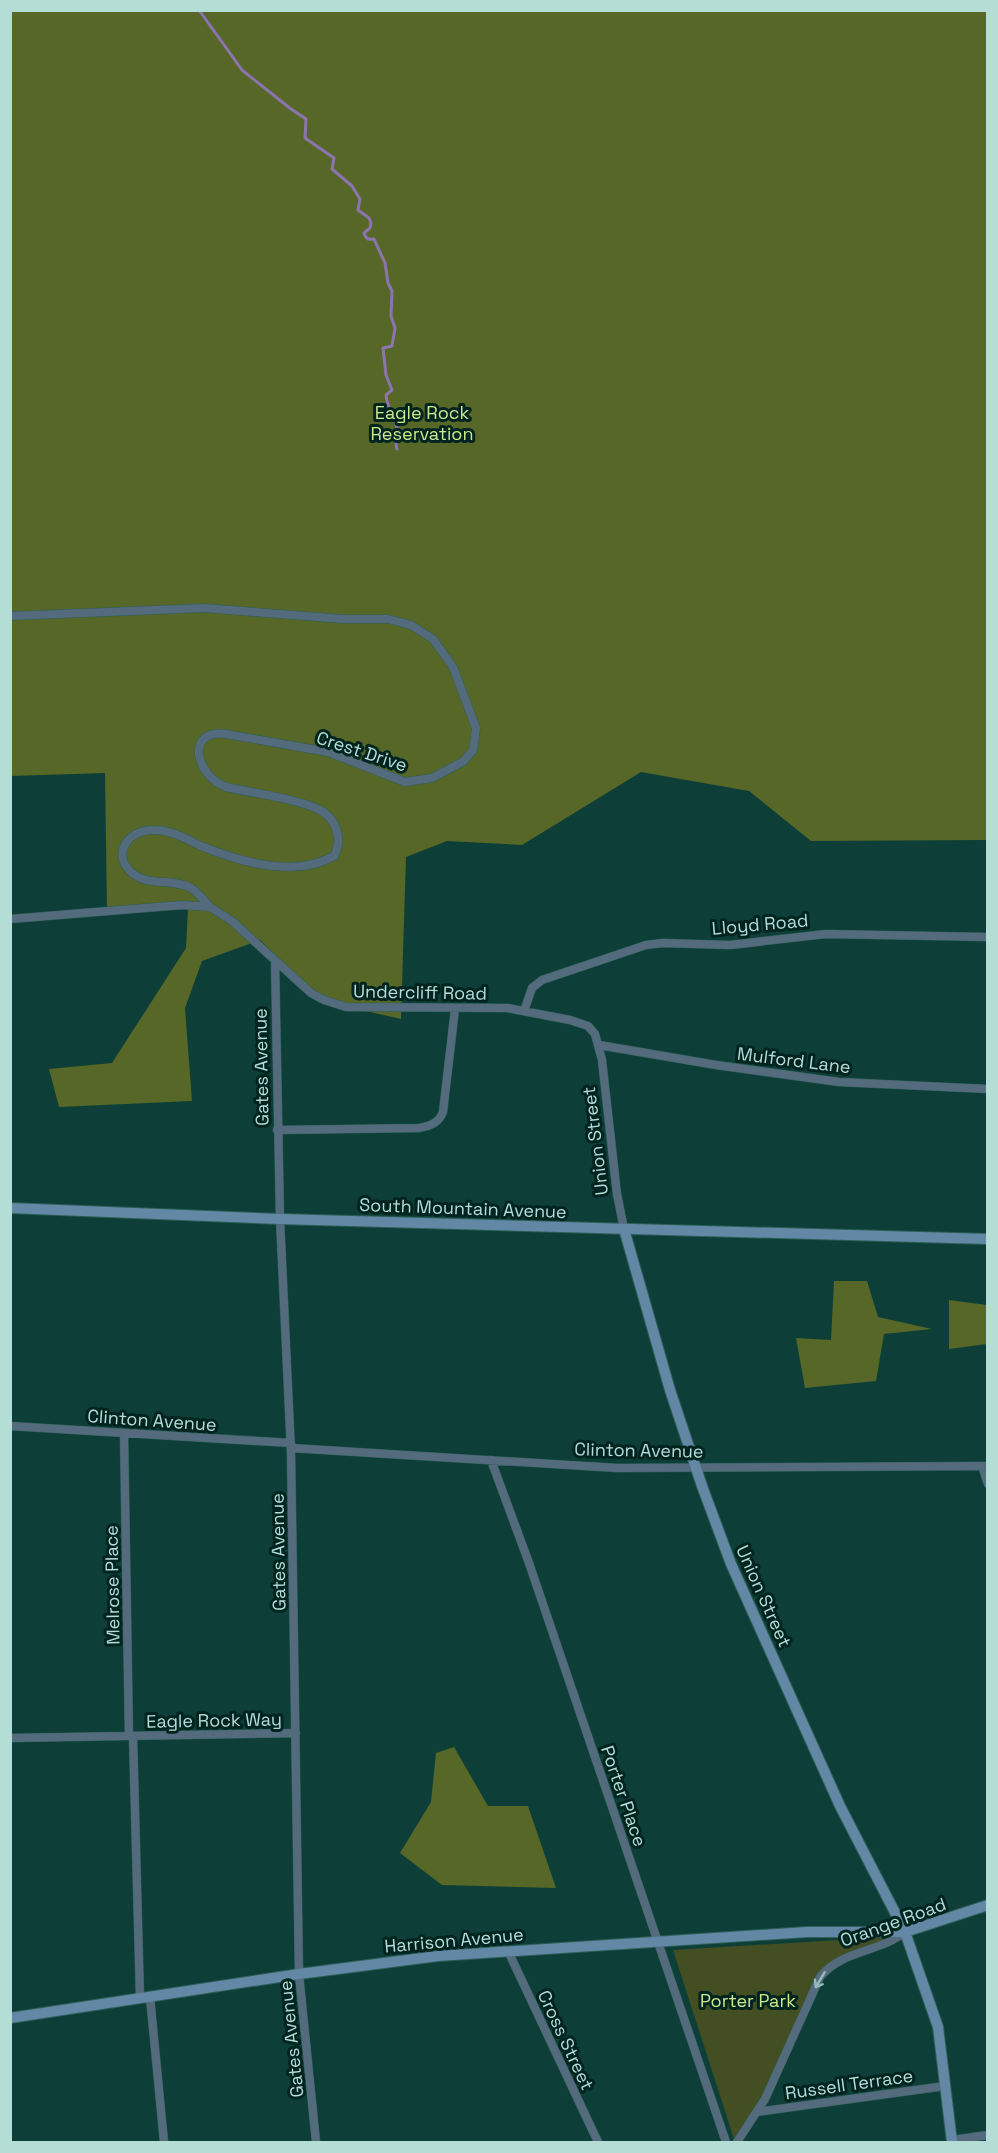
<svg xmlns="http://www.w3.org/2000/svg" width="998" height="2153" font-family="'Space Grotesk',sans-serif">
	<rect width="100%" height="100%" fill="#0d3f38"/>
	<path fill="#434f22" d="M 889,1937 L 838,1960 L 820,1977 L 779,2069 L 735,2142 L 673,1950 Z"/>
	<path fill="#566728" d="M 10,11 L 987,11 L 987,840 L 811,841 L 749,791 L 641,772 L 522,845 L 447,841 L 406,857 L 401,1019 L 322,1001 L 260,940 L 202,961 L 185,1008 L 192,1101 L 59,1107 L 49,1069 L 112,1063 L 186,948 L 188,909 L 107,913 L 105,773 L 11,776 Z
		M 834,1281 L 867,1281 L 878,1317 L 932,1329 L 884,1334 L 876,1381 L 805,1388 L 796,1338 L 831,1340 Z
		M 949,1300 L 987,1305 L 987,1344 L 949,1349 Z
		M 454,1747 L 488,1806 L 528,1806 L 556,1888 L 442,1885 L 400,1853 L 431,1802 L 436,1753 Z"/>
	<g fill="none" stroke-linecap="round" stroke-linejoin="round">
		<path stroke="#8c75af" stroke-width="3" d="M 199,10 L 242,70 L 291,109 L 306,119 L 305,138 L 334,158 L 332,169 L 352,186 L 360,199 L 358,210 L 369,218 L 371,223 L 370,228 L 364,233 C 366,239 368,240 374,239 L 385,263 L 388,283 L 392,291 L 391,316 L 395,328 L 392,346 L 383,348 L 386,375 L 392,390 L 386,395 C 387,409 396,418 397,429 C 398,436 394,442 397,449"/>
		<g stroke="#2e5f58" stroke-width="9">
			<path id="street" d="M 10,616 L 204,608 L 343,619 L 388,619 L 411,625 L 433,639 L 453,667 L 476,728 L 473,750 L 464,761 L 432,778 L 405,782 L 328,752 L 226,734 C 185,729 195,775 226,787 C 252,793 294,798 318,809 C 335,817 344,838 334,856 C 295,878 240,862 201,846 C 186,839 172,830 154,830 C 131,829 111,851 130,871 C 147,888 171,877 191,888 C 198,892 204,901 210,907
				M 10,919 L 182,905 L 210,907 L 232,921 L 311,993 L 324,1000 L 346,1007 L 507,1008 L 570,1020 L 588,1026 L 595,1034 L 602,1060 L 617,1194 L 624,1229
				M 275,961 L 280,1219 L 291,1452 L 299,1974 L 316,2142
				M 524,1011 L 532,988 L 542,980 L 646,945 L 663,943 L 730,945 L 826,934 L 988,937
				M 599,1045 L 716,1065 L 839,1082 L 988,1089
				M 277,1130 L 419,1128 C 430,1126 439,1123 443,1112 L 455,1009
				M 10,1426 L 291,1443
				M 124,1434 L 129,1736
				M 291,1448 L 617,1468 L 988,1466
				M 491,1460 L 529,1563 L 726,2142
				M 982,1466 L 988,1484
				M 133,1736 L 140,1998
				M 10,1738 L 296,1733
				M 508,1951 L 598,2142
				M 150,1997 L 164,2142
				M 757,2112 L 945,2086
				M 952,2140 L 988,2135
				M 737,2142 L 765,2099 L 820,1977 C 842,1950 878,1953 905,1932"/>
		</g>
		<g stroke="#2e5f58" stroke-width="12">
			<path id="secondary" d="M 10,1208 L 280,1219 L 988,1239
				M 624,1229 L 670,1390 L 702,1486 L 731,1564 L 840,1806 L 905,1932 L 938,2027 L 952,2142
				M 10,2018 L 299,1974 L 438,1956 L 807,1932 L 905,1932 L 988,1905"/>
		</g>
		<use href="#street" stroke="#546b7e" stroke-width="8"/>
		<use href="#secondary" stroke="#6388a5" stroke-width="10"/>
	</g>
	<defs><path id="oneway-shaft" d="M-6 0H5M1.5-3L5.5 0L1.5 3" fill="none" stroke-width="1.6" stroke-linecap="round" stroke-linejoin="round" transform="scale(1.5)"/></defs>
	<use stroke="#97bbbc" href="#oneway-shaft" transform="translate(820 1980) rotate(121)"/>
	<g text-anchor="middle" dominant-baseline="central" stroke-width="6" stroke-linejoin="round" paint-order="stroke">
		<g font-size="18" fill="#cce78c" stroke="#00241f">
			<text x="422" y="412">Eagle Rock<tspan x="422" dy="21">Reservation</tspan></text>
			<text x="748" y="2000">Porter Park</text>
		</g>
		<g font-size="18" fill="#b4ddd6" stroke="#00241f">
			<text transform="translate(362 751) rotate(18)">Crest Drive</text>
			<text transform="translate(760 924) rotate(-5)">Lloyd Road</text>
			<text transform="translate(420 992) rotate(1)">Undercliff Road</text>
			<text transform="translate(794 1060) rotate(7)">Mulford Lane</text>
			<text transform="translate(261 1067) rotate(-91)">Gates Avenue</text>
			<text transform="translate(595 1141) rotate(-97)">Union Street</text>
			<text transform="translate(463 1208) rotate(2)">South Mountain Avenue</text>
			<text transform="translate(152 1420) rotate(4)">Clinton Avenue</text>
			<text transform="translate(639 1450) rotate(1)">Clinton Avenue</text>
			<text transform="translate(278 1552) rotate(-91)">Gates Avenue</text>
			<text transform="translate(112 1585) rotate(-91)">Melrose Place</text>
			<text transform="translate(764 1596) rotate(66)">Union Street</text>
			<text transform="translate(214 1720) rotate(-1)">Eagle Rock Way</text>
			<text transform="translate(624 1796) rotate(71)">Porter Place</text>
			<text transform="translate(893 1922) rotate(-20)">Orange Road</text>
			<text transform="translate(454 1940) rotate(-5)">Harrison Avenue</text>
			<text transform="translate(291 2039) rotate(-96)">Gates Avenue</text>
			<text transform="translate(566 2040) rotate(65)">Cross Street</text>
			<text transform="translate(849 2084) rotate(-8)">Russell Terrace</text>
		</g>
	</g>
	<rect width="998" height="2153" fill="none" stroke="#b4ddd6" stroke-width="24"/>
</svg>
